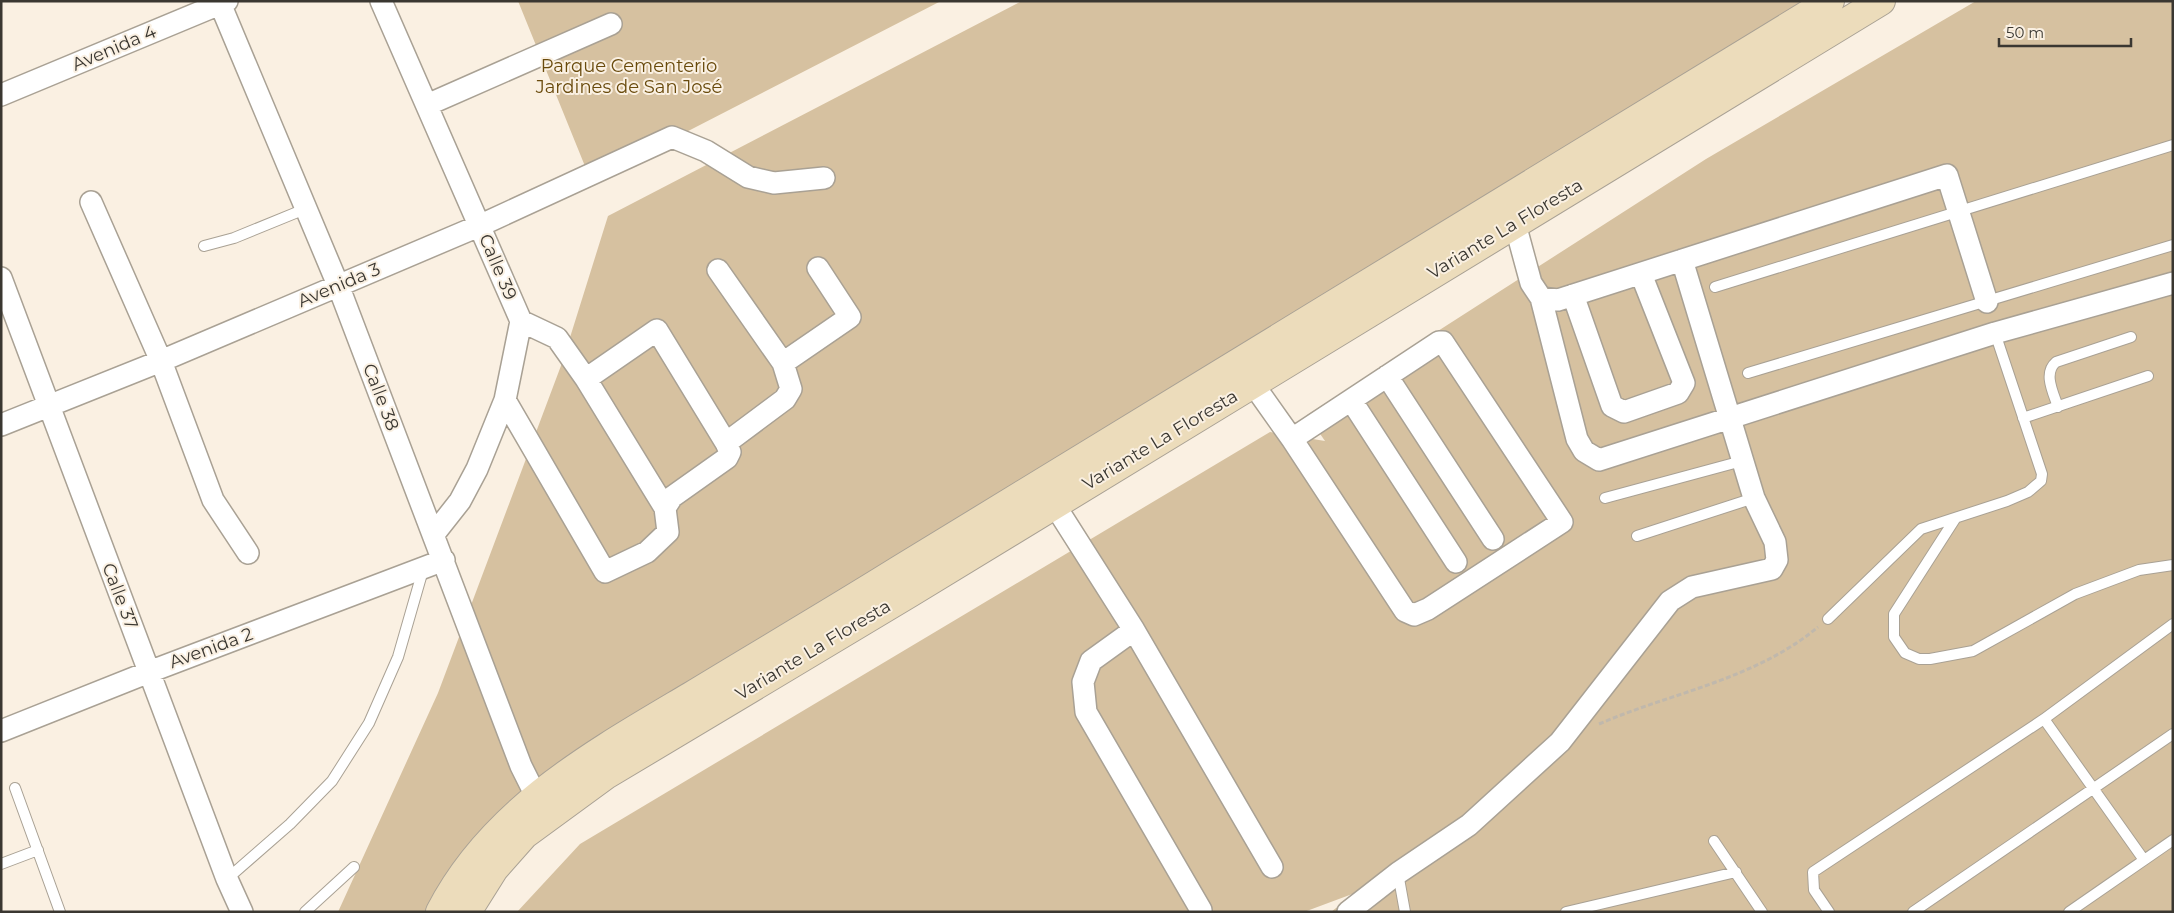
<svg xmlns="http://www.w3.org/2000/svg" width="2174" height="913" font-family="Montserrat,sans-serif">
	<rect width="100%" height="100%" fill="#faf0e2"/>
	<path fill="#d6c1a0" d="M 518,1 L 941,1 L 591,181 Z
		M 1022,1 L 1816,1 L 723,669 L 429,912 L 338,912 L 438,693 L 562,363 L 608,216 Z
		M 1976,1 L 2173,1 L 2173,912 L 1331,912 L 1355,893 L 1304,912 L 517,912 L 580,844 L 1270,432 L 1325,441 L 1307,415 L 1706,159 Z"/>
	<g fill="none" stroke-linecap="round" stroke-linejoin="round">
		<g stroke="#a9a194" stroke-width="12">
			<path id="service" d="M 204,246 L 234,238 L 305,209
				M 1715,287 L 2173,145
				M 1748,373 L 2173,245
				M 2058,407 C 2053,392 2043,373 2056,362 L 2131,337
				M 2023,418 L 2148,376
				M 1605,498 L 1742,461
				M 1955,519 L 1894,614 L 1894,637 L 1905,653 L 1919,659 L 1930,659 L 1973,651 L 2075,594 L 2139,570 L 2173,565
				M 1637,536 L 1754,498
				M 1828,619 L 1921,529 L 2007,501 L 2028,492 L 2041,481 L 2042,474 L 1995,333
				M 2044,719 L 2144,860
				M 15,788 L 60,912
				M 1714,841 L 1762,912
				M 1,864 L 38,850
				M 1398,873 L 1405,912
				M 227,879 L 290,824 L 332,781 L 369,723 L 398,657 L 423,570
				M 305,912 L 354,867
				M 1566,912 L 1736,872
				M 1829,912 L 1814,890 L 1813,872 L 2044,719 L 2173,624
				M 1913,912 L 2173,734
				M 2069,912 L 2173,840"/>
		</g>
		<g stroke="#a9a194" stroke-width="24">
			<path id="minor" d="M 219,1 L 338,285 L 521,766 L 536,796
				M 381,1 L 521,321 L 505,400 L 477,469 L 460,501 L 434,534
				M 1,95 L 227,1
				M 427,105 L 611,24
				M 91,202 L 161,361 L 213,500 L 248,553
				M 1515,224 L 1531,283 L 1541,298 L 1577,439 L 1584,451 L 1599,460 L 1995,333 L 2173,283
				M 718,270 L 783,363
				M 1,278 L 227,879 L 242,912
				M 1573,295 L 1612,406 L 1624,412 L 1678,393 L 1684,383 L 1641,274
				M 1541,298 L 1558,300 L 1947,175 L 1987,302
				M 521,321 L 557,338 L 586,379 L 665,508
				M 1387,376 L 1493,539
				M 586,379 L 657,330 L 726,443
				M 1253,384 L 1292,439 L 1405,611 L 1414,615 L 1428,609 L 1562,522 L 1443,342 L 1439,342 L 1292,439
				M 505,400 L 605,572 L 647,552 L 668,532 L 665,508 L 672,497 L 727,458 L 730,452 L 726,443 L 785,399 L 791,389 L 783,363 L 850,317 L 818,268
				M 1351,400 L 1456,562
				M 1,425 L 161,361 L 481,225 L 672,137 L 706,151 L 748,177 L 774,183 L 824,178
				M 1054,504 L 1134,630 L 1272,867
				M 1134,630 L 1091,661 L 1083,682 L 1086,712 L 1201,910
				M 1,731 L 149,672 L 444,560
				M 1348,912 L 1398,873 L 1469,825 L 1560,742 L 1670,601 L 1692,587 L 1772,569 L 1777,560 L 1775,542 L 1754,498 L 1682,260"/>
		</g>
		<g stroke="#a9a194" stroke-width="30">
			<path id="secondary" d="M 440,912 C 493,809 595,753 691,696 C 760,654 830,613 899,570 C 1209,380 1520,191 1830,1
				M 467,912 L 494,869 L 524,835 L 606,775 L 910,593 L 1881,1"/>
		</g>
		<path stroke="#c0b8ac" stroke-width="3" stroke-dasharray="5 2.5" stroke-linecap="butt" d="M 1599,724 C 1673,692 1754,680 1818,627"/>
		<use href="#service" stroke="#fff" stroke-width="10"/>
		<use href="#minor" stroke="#fff" stroke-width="21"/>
		<use href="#secondary" stroke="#ecdcbb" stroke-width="28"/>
	</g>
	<g text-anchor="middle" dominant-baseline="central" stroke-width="4" stroke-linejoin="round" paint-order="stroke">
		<g font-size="18" fill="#3a3731" stroke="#faf0e2">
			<text transform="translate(114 48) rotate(-23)">Avenida 4</text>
			<text transform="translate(1505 229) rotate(-31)">Variante La Floresta</text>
			<text transform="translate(498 267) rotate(67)">Calle 39</text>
			<text transform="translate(339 285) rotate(-23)">Avenida 3</text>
			<text transform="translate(381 397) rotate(69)">Calle 38</text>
			<text transform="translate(1160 440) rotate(-31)">Variante La Floresta</text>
			<text transform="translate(120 596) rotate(69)">Calle 37</text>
			<text transform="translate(211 648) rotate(-20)">Avenida 2</text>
			<text transform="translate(813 650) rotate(-31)">Variante La Floresta</text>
		</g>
		<g font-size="18" fill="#694a0c" stroke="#faf0e2">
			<text x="629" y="66">Parque Cementerio<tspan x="629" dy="21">Jardines de San José</tspan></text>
		</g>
	</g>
	<rect width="2174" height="913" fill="none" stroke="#3a3731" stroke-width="5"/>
	<path d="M1999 38v8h132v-8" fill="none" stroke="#3a3731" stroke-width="2.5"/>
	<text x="2006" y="38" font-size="15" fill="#3a3731" stroke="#faf0e2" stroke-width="4" paint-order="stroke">50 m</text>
</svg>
